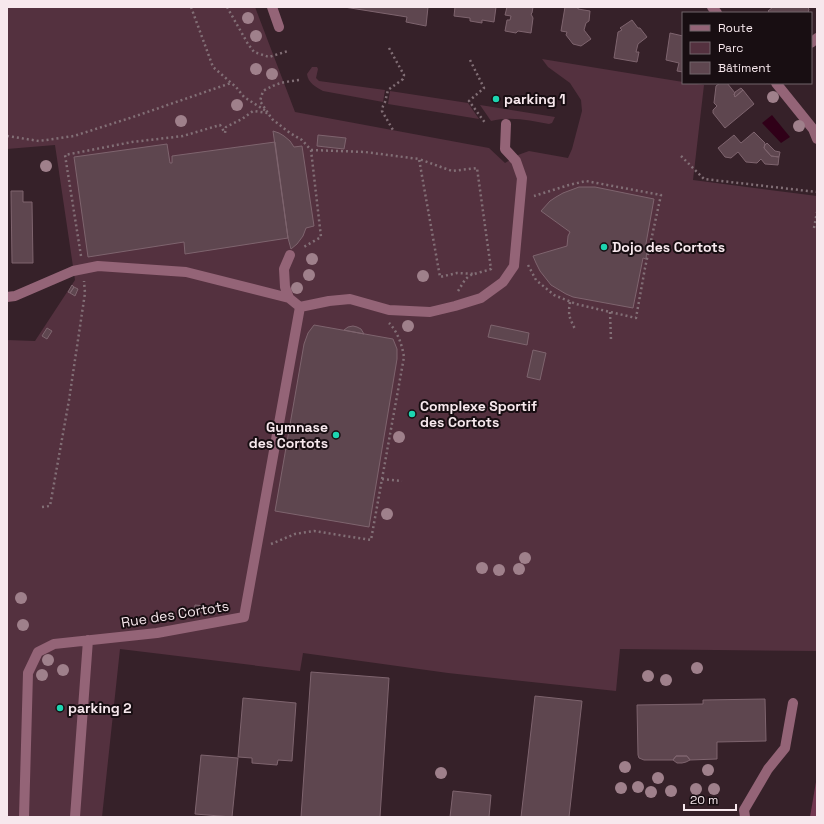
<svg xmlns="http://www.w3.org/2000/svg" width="824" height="824" font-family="'Space Grotesk',sans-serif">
	<rect width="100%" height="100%" fill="#362129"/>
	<path fill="#54313f" d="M 7,7 L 255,7 L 295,112 L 489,148 L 505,163 L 518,155 L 529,151 L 568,158 L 572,149 L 582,111 L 581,100 L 570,83 L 548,67 L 542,59 L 683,82 L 683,83 L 690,83 L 704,85 L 693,180 L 817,196 L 817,651 L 620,649 L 616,691 L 448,673 L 303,653 L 300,671 L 120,649 L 102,817 L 7,817 L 7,340 L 35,341 L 75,280 L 55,145 L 7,149 Z
		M 312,67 L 317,67 L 318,69 L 316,78 L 319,81 L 385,90 L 383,102 L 323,91 C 316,87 308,83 307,74 Z
		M 390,91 L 468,103 L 479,119 L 388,104 Z
		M 480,105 L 555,117 L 552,123 L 549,124 C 530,120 510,116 491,121 Z"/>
	<path fill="#723851" d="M 817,776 L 817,817 L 810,817 Z"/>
	<path fill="#300018" d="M 772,115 L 790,137 L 781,143 L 762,123 Z"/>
	<path fill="#5e464f" stroke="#7e646e" d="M 344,7 L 428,7 L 426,26 L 406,22 L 407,17 Z
		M 455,7 L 496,7 L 494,22 L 482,20 L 482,23 L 470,21 L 470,18 L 454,16 Z
		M 507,7 L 533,7 L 532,13 L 531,14 L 533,18 L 531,33 L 518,31 L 516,33 L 505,31 L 507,20 L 510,20 L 511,16 L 505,15 Z
		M 565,7 L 578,7 L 578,9 L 590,11 L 589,21 L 586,23 L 584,30 L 591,39 L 581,46 L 573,44 L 566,35 L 567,32 L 561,31 Z
		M 773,7 L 807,7 L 809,9 L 808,13 L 770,13 L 768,11 Z
		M 632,20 L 638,28 L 640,28 L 647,37 L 638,44 L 636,52 L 639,52 L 637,62 L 614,58 L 618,32 L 622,30 L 620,28 Z
		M 670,33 L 683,36 L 683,72 L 677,71 L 679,63 L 666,60 Z
		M 720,83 L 727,83 L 735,93 L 734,94 L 735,97 L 743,90 L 754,104 L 725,128 L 713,113 L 713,110 L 717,106 L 714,103 L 716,86 Z
		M 741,88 L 743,90 L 735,97 L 734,94 L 735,93 L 735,92 Z
		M 273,131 L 279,133 L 284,136 L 290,141 L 294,147 L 302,146 L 314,226 L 306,228 L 303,236 L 297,244 L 291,249 L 288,238 Z
		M 754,132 L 765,143 L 764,148 L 771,156 L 779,157 L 778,165 L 765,164 L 761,159 L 757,163 L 746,162 L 738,152 L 731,158 L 725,157 L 718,148 L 734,135 L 741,143 Z
		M 318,135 L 346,138 L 344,149 L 317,146 Z
		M 275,142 L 288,238 L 185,254 L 184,242 L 88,257 L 74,157 L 167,144 L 170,163 L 172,163 L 172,156 Z
		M 767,143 L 775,151 L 780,152 L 779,157 L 771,156 L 764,148 L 765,145 Z
		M 579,187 L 595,187 L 654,199 L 645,249 L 647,249 L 646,259 L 643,258 L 633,308 L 573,297 L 566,294 L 551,285 L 540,271 L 536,263 L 533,256 L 567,246 L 568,236 L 570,232 L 541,211 L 550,201 L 556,197 L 563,193 Z
		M 11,191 L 23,191 L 23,202 L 32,202 L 33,263 L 12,263 Z
		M 72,285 L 74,287 L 70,293 L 68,292 Z
		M 74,287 L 78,289 L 75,296 L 70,293 Z
		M 314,325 L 393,339 L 397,349 L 397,359 L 369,527 L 275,511 L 304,344 L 308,333 Z
		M 491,325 L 529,333 L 527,345 L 488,337 Z
		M 353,326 L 357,327 L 361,329 L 364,334 L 344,330 L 348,327 Z
		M 47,328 L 52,331 L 47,339 L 42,336 Z
		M 533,350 L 546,353 L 540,380 L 527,377 Z
		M 195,605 L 206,606 L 206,613 L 194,612 Z
		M 311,672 L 389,678 L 380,817 L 301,817 Z
		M 535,696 L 582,701 L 569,817 L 521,817 Z
		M 243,698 L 296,703 L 292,761 L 278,760 L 277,765 L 252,763 L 252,758 L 238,757 Z
		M 765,699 L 766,741 L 717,742 L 717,759 L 690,760 L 687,756 L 676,756 L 673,760 L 644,760 L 639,758 L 638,755 L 637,705 L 703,704 L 703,700 Z
		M 201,755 L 238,758 L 232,817 L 195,814 Z
		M 676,756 L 687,756 L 690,760 L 686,762 L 682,763 L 677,763 L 673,760 Z
		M 453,791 L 491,795 L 489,817 L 450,817 Z"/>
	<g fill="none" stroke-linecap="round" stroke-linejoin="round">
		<path stroke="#826f76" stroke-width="2.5" stroke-dasharray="2 3" stroke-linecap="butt" d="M 191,7 L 213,67 L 236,87 L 244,97 L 266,111
			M 227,7 L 248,44 L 254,52 L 269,57 L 288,51
			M 389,48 L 404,75 L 403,79 L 388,90 L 385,102 L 383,106 L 382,111 L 393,130
			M 470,60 L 484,88 L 469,101 L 486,124
			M 299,80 C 283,82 277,83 263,91 L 260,101 L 272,119 L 290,133 L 302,140 L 311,150 L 321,237 L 302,248
			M 7,136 L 39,141 L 74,136 L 133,117 L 231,83
			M 311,150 L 365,152 L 419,159
			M 681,156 L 704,179 L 817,192
			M 814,228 L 817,212
			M 81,256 L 65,155 L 132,142 L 183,136 L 220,125 L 225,133 L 226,127 L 242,119 L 253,111 L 268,113
			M 528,265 L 536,280 L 554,295 L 576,304 L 636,318 L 645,268 L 661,195 L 586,181 L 569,185 L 534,196
			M 458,291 C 462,285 465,278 471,275 C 477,273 485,271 491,269 L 477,168 L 452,171 L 419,159 L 440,277 L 457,273 L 476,274
			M 570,302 C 568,315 569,317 575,329
			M 610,312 L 611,340
			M 382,479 L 402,481
			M 42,507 L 50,506 L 69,400 L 85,293 L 84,281
			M 271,544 L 295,534 L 314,531 L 371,540 L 404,357 C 402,345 398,332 389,323"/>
		<path stroke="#946477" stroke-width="10" d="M 272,7 L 279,27
			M 712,7 L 717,13
			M 811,43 L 817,38
			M 776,83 L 813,129 L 817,139
			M 7,297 L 15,296 L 73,271 L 98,266 L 186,272 L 289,298
			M 300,307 L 329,301 L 350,299 L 389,310 L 430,312 L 455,306 L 481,298 L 503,282 L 514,266 L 522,178 L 516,161 L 505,149 L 506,124
			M 24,817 L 28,673 L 38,652 L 54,644 L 157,633 L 244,617 L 300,307 L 289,298 L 285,287 L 284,269 L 290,255
			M 75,817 L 88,640
			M 745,817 L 744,810 L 768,769 L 785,748 L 793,703"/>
	</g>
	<g fill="#9f808b">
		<circle cx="248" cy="18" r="6"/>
		<circle cx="256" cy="36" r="6"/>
		<circle cx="256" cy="69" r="6"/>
		<circle cx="272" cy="74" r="6"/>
		<circle cx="773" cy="97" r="6"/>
		<circle cx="237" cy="105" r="6"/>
		<circle cx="181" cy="121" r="6"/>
		<circle cx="799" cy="126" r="6"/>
		<circle cx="46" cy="166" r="6"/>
		<circle cx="312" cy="259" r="6"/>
		<circle cx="309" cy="275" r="6"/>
		<circle cx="423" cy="276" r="6"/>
		<circle cx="297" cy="288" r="6"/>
		<circle cx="408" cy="326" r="6"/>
		<circle cx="399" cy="437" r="6"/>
		<circle cx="387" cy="514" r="6"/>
		<circle cx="525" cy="558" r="6"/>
		<circle cx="482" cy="568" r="6"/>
		<circle cx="519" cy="569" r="6"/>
		<circle cx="499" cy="570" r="6"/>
		<circle cx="21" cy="598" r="6"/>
		<circle cx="23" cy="625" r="6"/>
		<circle cx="48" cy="660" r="6"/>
		<circle cx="697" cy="668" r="6"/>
		<circle cx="63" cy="670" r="6"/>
		<circle cx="42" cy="675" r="6"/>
		<circle cx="648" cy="676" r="6"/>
		<circle cx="666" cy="680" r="6"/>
		<circle cx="625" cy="767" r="6"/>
		<circle cx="708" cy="770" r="6"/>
		<circle cx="441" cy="773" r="6"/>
		<circle cx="658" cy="778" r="6"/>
		<circle cx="638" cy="787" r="6"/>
		<circle cx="621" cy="788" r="6"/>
		<circle cx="696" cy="789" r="6"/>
		<circle cx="714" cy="789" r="6"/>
		<circle cx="671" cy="791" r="6"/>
		<circle cx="651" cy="792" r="6"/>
	</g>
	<g fill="#1dd5b1" stroke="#180e12" stroke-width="1.5">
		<circle cx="496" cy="99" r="4"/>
		<circle cx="604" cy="247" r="4"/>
		<circle cx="412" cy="414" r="4"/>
		<circle cx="336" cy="435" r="4"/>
		<circle cx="60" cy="708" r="4"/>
	</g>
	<g text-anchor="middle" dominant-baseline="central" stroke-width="4" stroke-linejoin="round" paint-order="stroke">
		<g font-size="14" font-weight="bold" fill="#f7e8ed" stroke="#180e12" text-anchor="start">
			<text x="504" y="99">parking 1</text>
			<text x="612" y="247">Dojo des Cortots</text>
			<text x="420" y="406">Complexe Sportif<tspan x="420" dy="16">des Cortots</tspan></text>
			<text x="328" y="427" text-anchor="end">Gymnase<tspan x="328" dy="16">des Cortots</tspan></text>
			<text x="68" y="708">parking 2</text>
		</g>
		<g font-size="14" fill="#f7e8ed" stroke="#180e12">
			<text transform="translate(175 614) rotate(-9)">Rue des Cortots</text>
		</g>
	</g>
	<rect width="824" height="824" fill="none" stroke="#f7e8ed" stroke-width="16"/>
	<rect x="682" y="12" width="130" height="72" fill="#180e12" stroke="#71656a"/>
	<rect x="690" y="25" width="20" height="6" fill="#946477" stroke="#71656a"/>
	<text x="718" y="32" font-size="12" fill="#f7e8ed">Route</text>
	<rect x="690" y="42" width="20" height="12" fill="#54313f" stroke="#71656a"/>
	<text x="718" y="52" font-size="12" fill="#f7e8ed">Parc</text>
	<rect x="690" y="62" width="20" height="12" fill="#5e464f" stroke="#71656a"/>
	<text x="718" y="72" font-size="12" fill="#f7e8ed">Bâtiment</text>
	<path d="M684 804v6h52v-6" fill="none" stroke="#f7e8ed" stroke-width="2"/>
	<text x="690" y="804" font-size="12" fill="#f7e8ed" stroke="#180e12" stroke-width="3" paint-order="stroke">20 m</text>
</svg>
